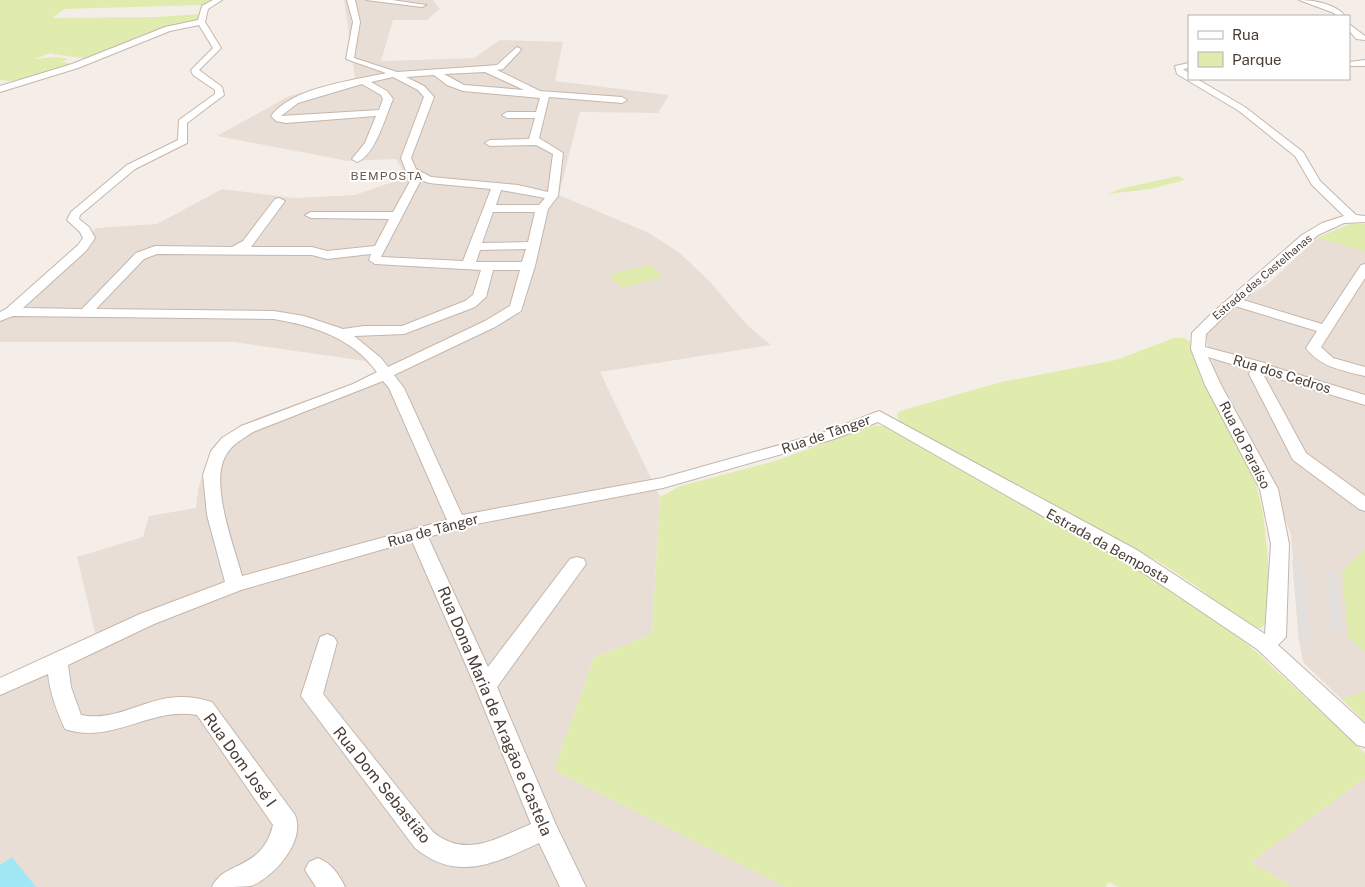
<svg xmlns="http://www.w3.org/2000/svg" width="1365" height="887" font-family="'Public Sans',sans-serif">
	<rect width="100%" height="100%" fill="#f5eee8"/>
	<path fill="#e9ded5" d="M 344,0 L 433,0 L 440,9 L 427,20 L 393,20 L 381,61 L 474,58 L 500,40 L 563,42 L 555,81 L 669,95 L 658,113 L 580,112 L 559,195 L 649,233 L 680,253 L 709,281 L 748,326 L 771,345 L 600,372 L 660,497 L 652,634 L 594,658 L 554,770 L 786,887 L 0,887 L 0,694 L 101,646 L 95,633 L 77,557 L 143,537 L 149,516 L 196,508 L 198,489 L 210,454 L 230,432 L 257,418 L 379,374 L 365,361 L 234,342 L 0,342 L 0,319 L 96,228 L 157,224 L 222,189 L 295,198 L 355,195 L 407,177 L 396,159 L 348,161 L 217,136 L 289,96 L 355,78 Z
		M 1350,224 L 1365,224 L 1365,722 L 1303,662 L 1299,641 L 1291,534 L 1265,469 L 1218,385 L 1205,334 L 1219,317 L 1270,282 L 1317,238 Z
		M 1365,778 L 1365,887 L 1292,887 L 1251,862 Z"/>
	<path fill="#dfecae" d="M 0,0 L 215,0 L 204,5 L 65,9 L 52,18 L 156,17 L 200,14 L 198,20 L 90,59 L 51,54 L 53,52 L 35,59 L 57,57 L 68,59 L 62,62 L 75,64 L 19,82 L 0,80 Z
		M 1178,176 L 1185,180 L 1150,189 L 1108,194 L 1119,189 Z
		M 1350,224 L 1365,224 L 1365,251 L 1317,238 Z
		M 649,265 L 663,277 L 622,288 L 609,275 Z
		M 1174,338 L 1184,338 L 1194,344 L 1205,383 L 1255,480 L 1263,512 L 1268,559 L 1268,621 L 1261,628 L 1254,628 L 1237,619 L 1199,588 L 1161,563 L 929,439 L 899,421 L 897,414 L 900,411 L 1001,382 L 1116,360 Z
		M 871,426 L 884,426 L 900,433 L 1169,585 L 1251,647 L 1365,753 L 1365,778 L 1251,862 L 1292,887 L 1118,887 L 1108,882 L 1106,887 L 786,887 L 554,770 L 594,658 L 652,634 L 660,497 L 680,486 L 775,461 Z
		M 1365,549 L 1365,652 L 1348,637 L 1342,572 Z
		M 1365,691 L 1365,722 L 1342,699 Z"/>
	<path fill="#e3dfdd" d="M 1292,560 L 1303,563 L 1311,644 L 1299,641 Z
		M 1326,570 L 1336,573 L 1342,634 L 1331,631 Z"/>
	<path fill="#a0e7f5" d="M 12,857 L 36,887 L 0,887 L 0,865 Z"/>
	<g fill="none" stroke-linecap="round" stroke-linejoin="round">
		<g stroke="#c4b6ac" stroke-width="2">
			<path id="minor" d="M 213,0 L 222,0 L 208,9 L 205,22 L 221,48 L 199,70 L 222,87 L 224,95 L 187,123 L 187,143 L 135,169 L 80,215 L 79,219 L 89,227 L 95,238 L 86,251 L 23,308 L 82,309 L 136,253 L 155,246 L 232,247 L 243,241 L 275,199 L 279,198 L 285,201 L 251,247 L 312,247 L 327,251 L 375,246 L 389,219 L 311,218 L 305,215 L 311,212 L 393,212 L 413,176 L 406,171 L 401,158 L 424,97 L 418,90 L 393,77 L 371,82 L 387,91 L 393,99 C 386,115 375,156 357,162 L 352,159 L 365,143 L 376,116 L 286,123 L 276,121 L 271,116 C 293,87 351,81 386,73 L 346,59 L 353,22 L 347,0 L 355,0 L 360,22 L 354,58 L 397,72 L 485,66 L 497,65 L 517,47 L 521,49 L 520,51 L 503,69 L 497,70 L 540,91 L 622,97 L 627,100 L 622,103 L 549,97 L 539,138 L 563,153 L 558,196 L 548,209 L 535,266 L 521,311 L 495,327 L 394,375 L 404,388 L 462,515 L 662,478 L 822,433 L 879,411 L 1137,550 L 1265,634 L 1271,544 L 1260,489 L 1205,385 L 1191,349 L 1192,333 L 1211,314 L 1302,235 L 1322,223 L 1344,216 L 1312,185 L 1295,156 L 1239,111 L 1177,74 L 1175,66 L 1189,63 L 1189,68 L 1183,69 L 1189,73 L 1189,79 L 1197,79 L 1245,107 L 1303,152 L 1320,181 L 1356,215 L 1365,216 L 1365,222 L 1344,223 L 1318,235 L 1243,300 L 1322,324 L 1361,265 L 1365,264 L 1365,278 L 1321,347 L 1333,358 L 1365,367 L 1365,376 C 1344,371 1320,367 1306,348 L 1317,331 L 1235,306 L 1206,334 L 1205,347 L 1265,363 L 1267,365 L 1365,395 L 1365,405 L 1263,374 L 1306,453 L 1365,496 L 1365,511 L 1359,509 L 1293,460 L 1249,374 L 1251,370 L 1208,357 L 1221,385 L 1278,489 L 1289,544 L 1286,637 L 1278,645 L 1365,724 L 1365,747 L 1357,745 L 1257,649 L 1168,589 L 1123,560 L 1048,519 L 878,422 L 834,439 L 663,488 L 471,525 L 428,537 L 488,667 L 570,559 L 577,557 L 584,559 L 586,564 L 497,687 L 556,825 L 586,887 L 560,887 L 539,843 C 496,863 457,883 415,848 L 301,696 L 320,637 L 327,634 L 334,637 L 337,642 L 323,694 L 433,832 C 466,859 497,838 531,824 L 475,686 L 412,541 L 241,590 L 154,624 L 68,665 L 71,687 L 81,715 C 127,724 155,683 212,702 L 295,815 C 306,841 274,877 251,886 C 241,887 224,887 212,887 C 224,860 262,871 273,825 L 197,715 C 151,706 112,745 65,729 C 57,712 50,693 48,674 L 0,695 L 0,678 L 140,614 L 225,582 L 207,515 L 203,475 L 211,451 L 222,438 L 241,426 L 353,384 L 377,372 C 352,338 315,326 274,319 L 13,316 L 0,321 L 0,312 L 6,309 L 78,245 L 83,238 L 80,232 L 67,220 L 71,212 L 127,165 L 178,140 L 179,120 L 215,94 L 215,90 L 193,75 L 191,70 L 213,48 L 199,25 L 170,31 L 78,68 L 0,92 L 0,86 L 72,64 L 165,27 L 198,20 L 202,6 ZM 485,72 L 524,90 L 464,85 L 444,74 ZM 434,75 L 447,85 L 463,91 L 540,98 L 536,112 L 507,112 L 502,115 L 507,118 L 535,118 L 529,139 L 490,140 L 485,143 L 490,146 L 536,145 L 553,154 L 548,192 L 518,185 L 431,177 L 416,169 L 411,158 L 434,97 L 424,86 L 406,77 ZM 362,84 L 381,95 L 383,99 L 379,110 L 281,116 L 298,103 ZM 421,180 L 429,183 L 491,189 L 463,261 L 381,257 ZM 501,190 L 545,198 L 539,205 L 496,205 ZM 493,212 L 535,212 L 528,242 L 482,243 ZM 526,249 L 522,262 L 476,262 L 480,250 ZM 157,254 L 312,255 L 327,259 L 371,254 L 369,260 L 375,264 L 481,270 L 473,295 L 465,301 L 402,326 L 364,326 L 343,329 L 304,316 L 274,311 L 96,309 L 144,259 ZM 493,270 L 520,270 L 510,306 L 485,321 L 388,367 L 381,358 L 354,336 L 404,334 L 475,307 L 486,297 ZM 383,381 L 389,388 L 447,520 L 242,576 C 234,546 209,483 226,455 C 232,444 243,439 253,432 Z
				M 366,0 L 392,0 L 426,5 L 422,7 Z
				M 1299,0 C 1314,0 1336,4 1345,16 L 1337,16 L 1334,13 Z
				M 1349,24 L 1365,36 L 1365,40 L 1356,39 L 1349,30 Z
				M 1365,60 L 1365,66 L 1349,66 L 1349,62 Z
				M 318,858 C 331,863 339,874 345,887 L 316,887 L 305,870 L 309,862 Z"/>
		</g>
		<use href="#minor" fill="#fff" fill-rule="evenodd"/>
	</g>
	<g text-anchor="middle" dominant-baseline="central" stroke-width="4" stroke-linejoin="round" paint-order="stroke">
		<g font-size="11" fill="#493d36" stroke="#fff">
			<text transform="translate(1262 277) rotate(-40)">Estrada das Castelhanas</text>
		</g>
		<g font-size="12" letter-spacing="1" fill="#6c584c" stroke="#fff">
			<text x="387" y="176">BEMPOSTA</text>
		</g>
		<g font-size="14" fill="#493d36" stroke="#fff">
			<text transform="translate(1282 374) rotate(17)">Rua dos Cedros</text>
			<text transform="translate(826 434) rotate(-19)">Rua de Tânger</text>
			<text transform="translate(1245 445) rotate(63)">Rua do Paraíso</text>
			<text transform="translate(433 530) rotate(-15)">Rua de Tânger</text>
			<text transform="translate(1108 546) rotate(29)">Estrada da Bemposta</text>
		</g>
		<g font-size="16" fill="#493d36" stroke="#fff">
			<text transform="translate(495 711) rotate(67)">Rua Dona Maria de Aragão e Castela</text>
			<text transform="translate(240 760) rotate(54)">Rua Dom José I</text>
			<text transform="translate(382 785) rotate(51)">Rua Dom Sebastião</text>
		</g>
	</g>
	<rect x="1188" y="15" width="162" height="65" fill="#ffffff" stroke="#b6b1af"/>
	<rect x="1198" y="31" width="25" height="8" fill="#ffffff" stroke="#b6b1af"/>
	<text x="1232" y="40" font-size="15" fill="#493d36">Rua</text>
	<rect x="1198" y="52" width="25" height="15" fill="#dfecae" stroke="#b6b1af"/>
	<text x="1232" y="65" font-size="15" fill="#493d36">Parque</text>
</svg>
